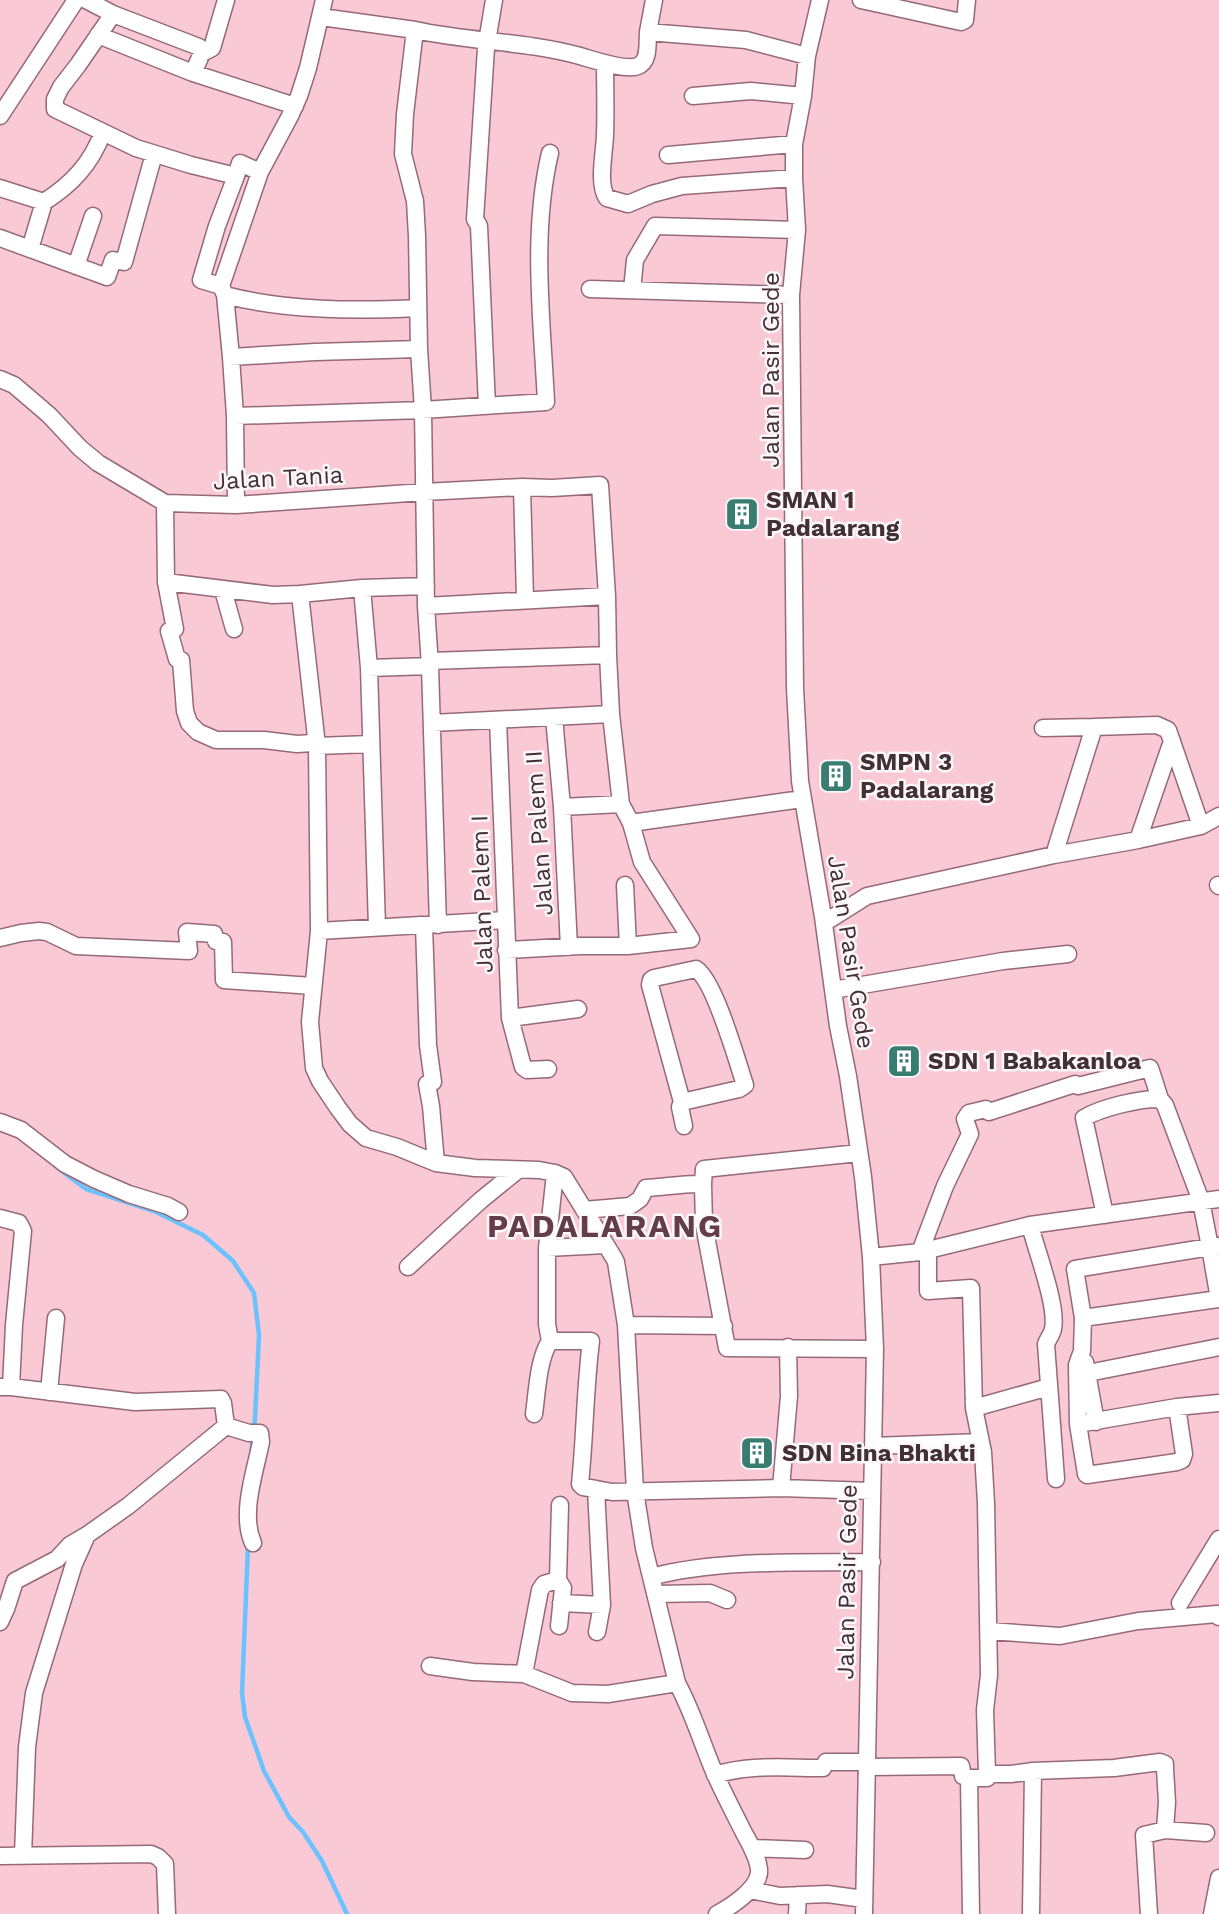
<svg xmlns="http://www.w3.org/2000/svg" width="1219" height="1914" font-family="'Work Sans',sans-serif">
	<rect width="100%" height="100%" fill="#f9c9d5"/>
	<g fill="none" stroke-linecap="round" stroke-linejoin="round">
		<path stroke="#6bc2fe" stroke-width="4.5" d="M 55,1166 L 86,1189 L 154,1211 L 203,1235 L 233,1261 L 254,1293 L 259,1335 L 255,1419 L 251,1454
			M 248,1546 L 242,1693 L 245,1717 L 264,1771 L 289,1817 L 303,1832 L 322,1861 L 347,1914"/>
		<g stroke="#956a76" stroke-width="19">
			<path id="minor" d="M 86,0 L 113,14 L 199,47 L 202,53 L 193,73
				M 820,0 L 807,56 L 803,96 L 794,144 L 794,178 L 797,230 L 791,295 L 795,688 L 800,781 L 823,917 L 838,1026 L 848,1076 L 863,1177 L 871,1257 L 875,1349 L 864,1914
				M 861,0 L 961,22 L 965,20 L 967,0
				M 113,14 L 78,65 L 61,87 L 55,99 L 55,109 L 136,148 L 191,165 L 236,176 L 240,163 L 260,172
				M 321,17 L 415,30
				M 648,32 L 654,0
				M 98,35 L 193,73 L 295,106
				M 202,53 L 212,48 L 226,0
				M 605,63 C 605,86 606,110 605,134 C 605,150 597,184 607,198 L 628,204 L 652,194 L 682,186 L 794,178
				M 693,96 L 751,91 L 803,96
				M 0,116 L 76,0
				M 668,155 L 794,144
				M 236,176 L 217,226 L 201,280 L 221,286 L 225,295 C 286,311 355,311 418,308
				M 0,188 L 44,202
				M 0,238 L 107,277 L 113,260 L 124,262 L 154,154
				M 30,249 L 44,202 C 72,184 91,164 103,132
				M 76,266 L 93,216
				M 221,286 L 260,172 L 290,116 L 299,96 L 308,68 L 324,0
				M 590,289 L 791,295
				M 632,290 L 635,260 L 655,226 L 797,230
				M 225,295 L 231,357 L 235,416
				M 231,357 L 315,352 L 419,349
				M 0,379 L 14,385 L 49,415 L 80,448 L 98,463 L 165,503 L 236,505 L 424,492 L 522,487 L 552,488 L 600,485 L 607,596 L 608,655 L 611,714 L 621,804 L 631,823 L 642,862 L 691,939 L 628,946 L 580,946 L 506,950
				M 487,406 L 479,226 L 475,219 L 486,48 L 494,0
				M 522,487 L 525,599
				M 165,503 L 166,582 L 175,629 L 169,631 L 177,659 L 181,660 L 185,711 L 189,723 L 198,732 L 216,740 L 264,740 L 297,744 L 312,743 L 317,746 L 370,744
				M 236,505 L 235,416 L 423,410 L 546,402 C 542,320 531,234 550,153
				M 166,582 L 273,595 L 300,594
				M 426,586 L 362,588 L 300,594 L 317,746 L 319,931 L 310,1022 L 314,1068 L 320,1081 L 338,1108 L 350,1124 L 366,1138 L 397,1147 L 436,1163 L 475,1168 L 539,1170 L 555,1173 L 564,1177 L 614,1258 L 616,1262 L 626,1325 L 635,1491 L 644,1548 L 677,1683 C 693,1712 702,1744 715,1774 C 724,1794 734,1813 744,1833 C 750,1844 760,1861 759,1873 C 757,1890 730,1907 717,1914
				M 362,588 L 369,668 L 377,927
				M 223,590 L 234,629
				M 426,606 L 607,596
				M 430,661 L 608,655
				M 369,668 L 430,666
				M 554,717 L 562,807 L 569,947
				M 498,720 L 510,1018 L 523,1067 L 527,1070 L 548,1069
				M 432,723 L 611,714
				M 1043,728 L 1094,727
				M 562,807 L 621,804
				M 631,823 L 802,799
				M 1138,840 L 1172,741
				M 1054,855 L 1094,727 L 1157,725 L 1168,730 L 1201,826
				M 625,885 L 628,946
				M 1218,885 L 1219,886
				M 824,923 L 867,896 L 1054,855 L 1138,840 L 1201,826 L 1219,816
				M 424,925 L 428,1045 L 433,1082 L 427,1084 L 431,1106 L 436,1163
				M 438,925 L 430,666 L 426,606 L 423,410 L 419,349 L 417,236 L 415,201 L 403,154 L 405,114 L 415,30 C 470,42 526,41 580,56 C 594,60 626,71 638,66 C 650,61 647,43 648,32 L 746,40 L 807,56
				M 319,931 L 506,920
				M 0,938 L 21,933 L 39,931 L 47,932 L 76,946 L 189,951 L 187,932 L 214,934 L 216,941 L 223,942 L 224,980 L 313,986
				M 833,990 L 1003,961 L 1068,954
				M 510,1018 L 578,1009
				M 682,1102 L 739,1089 L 745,1085 C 737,1061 715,981 696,969 L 654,978 L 651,980 L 650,985 L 682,1102 L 680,1107 L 684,1126
				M 0,1122 L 21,1130 L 65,1164 L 94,1179 L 129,1194 L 168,1206 L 179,1212
				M 703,1184 L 704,1225 L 727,1348 L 875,1349
				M 584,1210 L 630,1206 L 640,1199 L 646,1188 C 666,1187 684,1183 703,1184 L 704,1169 L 859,1153
				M 1105,1215 L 1084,1118 C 1100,1108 1141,1098 1160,1099 L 1165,1105 L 1201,1201 L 1210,1247 L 1075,1269 L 1083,1318 L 1082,1351 L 1077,1365 L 1078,1424 L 1086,1474 L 1087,1475 L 1177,1462 L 1182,1460 L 1184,1454 L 1177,1407
				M 0,1218 L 19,1223 L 23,1231 L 14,1325 L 11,1387
				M 1030,1225 C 1036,1250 1058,1306 1053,1329 C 1052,1334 1048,1339 1046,1344 L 1056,1479
				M 1219,1246 L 1210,1247 L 1219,1299
				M 547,1248 L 555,1173
				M 928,1250 L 928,1291 L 971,1288 L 974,1408 L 983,1452 L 986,1503 L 989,1675 L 985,1710 L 987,1774
				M 920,1252 L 945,1186 L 970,1134 L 965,1119 L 969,1113 L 986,1109 L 989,1112 L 1075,1084 L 1078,1086 L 1150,1068 L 1160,1099
				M 871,1257 L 920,1252 L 1030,1225 L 1219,1199
				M 408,1267 L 481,1200 L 518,1170
				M 1083,1318 L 1219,1299
				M 626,1325 L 724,1326
				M 550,1341 L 591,1341 C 585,1388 585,1436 580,1484 L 583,1487 L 596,1489
				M 1085,1362 L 1096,1422
				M 1088,1373 L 1219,1347
				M 0,1387 L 11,1387 L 135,1402 L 221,1399 L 223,1403 L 226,1426
				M 49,1392 L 56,1318
				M 974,1408 L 1049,1387
				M 534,1414 C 537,1393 538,1359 550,1341 L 547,1324 L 547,1248 L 605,1245
				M 1078,1424 L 1177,1407 L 1219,1403
				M 226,1426 L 249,1433 L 260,1433 L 261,1442 C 255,1472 240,1514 253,1543
				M 873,1446 L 981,1442
				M 781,1488 L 789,1396 L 788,1347
				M 651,1577 C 718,1559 802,1563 872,1562
				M 558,1580 L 563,1588 L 559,1626
				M 656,1594 L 710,1593 L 727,1600
				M 561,1603 L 602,1605
				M 1180,1603 L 1219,1539
				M 0,1622 L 6,1609 L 15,1581 L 57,1559 L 70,1545 L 87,1535
				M 989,1631 L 1060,1636 L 1138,1621 L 1217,1614 L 1219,1617
				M 597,1632 L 602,1605 L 596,1489 L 612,1492 L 781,1488 L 872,1491
				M 430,1666 L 473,1672 L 524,1674 L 572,1693 L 608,1694 L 677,1683
				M 524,1674 L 540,1590 L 544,1584 L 558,1580 L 560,1505
				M 867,1767 L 961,1766 L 963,1776 L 969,1778 L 971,1914
				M 715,1775 C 750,1764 787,1768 823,1768 L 826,1762 L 867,1762
				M 969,1778 L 987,1778 L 987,1774 L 1011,1774 L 1033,1771 L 1114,1768 L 1160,1762 L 1165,1764 L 1165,1769 L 1167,1802 L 1165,1830
				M 752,1848 L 805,1850
				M 0,1856 L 151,1854 L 158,1857 L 165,1864 L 167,1914
				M 23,1856 L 27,1747 L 34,1693 L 74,1564 L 87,1535 L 128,1506 L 226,1426
				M 750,1890 L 780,1896 L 827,1894 L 864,1899
				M 797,1914 L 798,1895
				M 1031,1914 L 1033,1771
				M 1149,1914 L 1144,1835 L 1165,1830 L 1206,1833
				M 1212,1914 L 1219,1878"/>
		</g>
		<use href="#minor" stroke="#fff" stroke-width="16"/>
	</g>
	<defs>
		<g id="building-square" transform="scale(1.75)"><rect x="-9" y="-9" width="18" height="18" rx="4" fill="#397d72" stroke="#fcf7f8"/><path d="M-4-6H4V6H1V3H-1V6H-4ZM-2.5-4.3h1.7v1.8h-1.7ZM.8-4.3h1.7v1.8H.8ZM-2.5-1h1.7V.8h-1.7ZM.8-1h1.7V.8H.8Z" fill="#fff"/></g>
	</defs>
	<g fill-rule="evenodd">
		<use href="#building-square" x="742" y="514"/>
		<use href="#building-square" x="836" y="776"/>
		<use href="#building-square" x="904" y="1061"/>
		<use href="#building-square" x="757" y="1453"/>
	</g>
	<g text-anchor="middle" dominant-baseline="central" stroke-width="5" stroke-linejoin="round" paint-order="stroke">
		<g font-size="24" fill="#423035" stroke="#fcf7f8">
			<text transform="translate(771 370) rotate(-90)">Jalan Pasir Gede</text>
			<text transform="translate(278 478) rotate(-3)">Jalan Tania</text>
			<text transform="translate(539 833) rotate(-94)">Jalan Palem II</text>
			<text transform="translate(482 894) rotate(-92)">Jalan Palem I</text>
			<text transform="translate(851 952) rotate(81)">Jalan Pasir Gede</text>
			<text transform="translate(847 1582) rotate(-89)">Jalan Pasir Gede</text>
		</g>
		<g font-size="24" font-weight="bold" fill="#423035" stroke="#fcf7f8" text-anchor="start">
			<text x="766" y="500">SMAN 1<tspan x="766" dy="28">Padalarang</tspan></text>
			<text x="860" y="762">SMPN 3<tspan x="860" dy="28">Padalarang</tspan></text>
			<text x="928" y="1061">SDN 1 Babakanloa</text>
			<text x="782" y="1453">SDN Bina Bhakti</text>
		</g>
		<g font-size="32" font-weight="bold" letter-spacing="2" fill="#633d48" stroke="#fcf7f8">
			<text x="605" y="1226">PADALARANG</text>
		</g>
	</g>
</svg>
